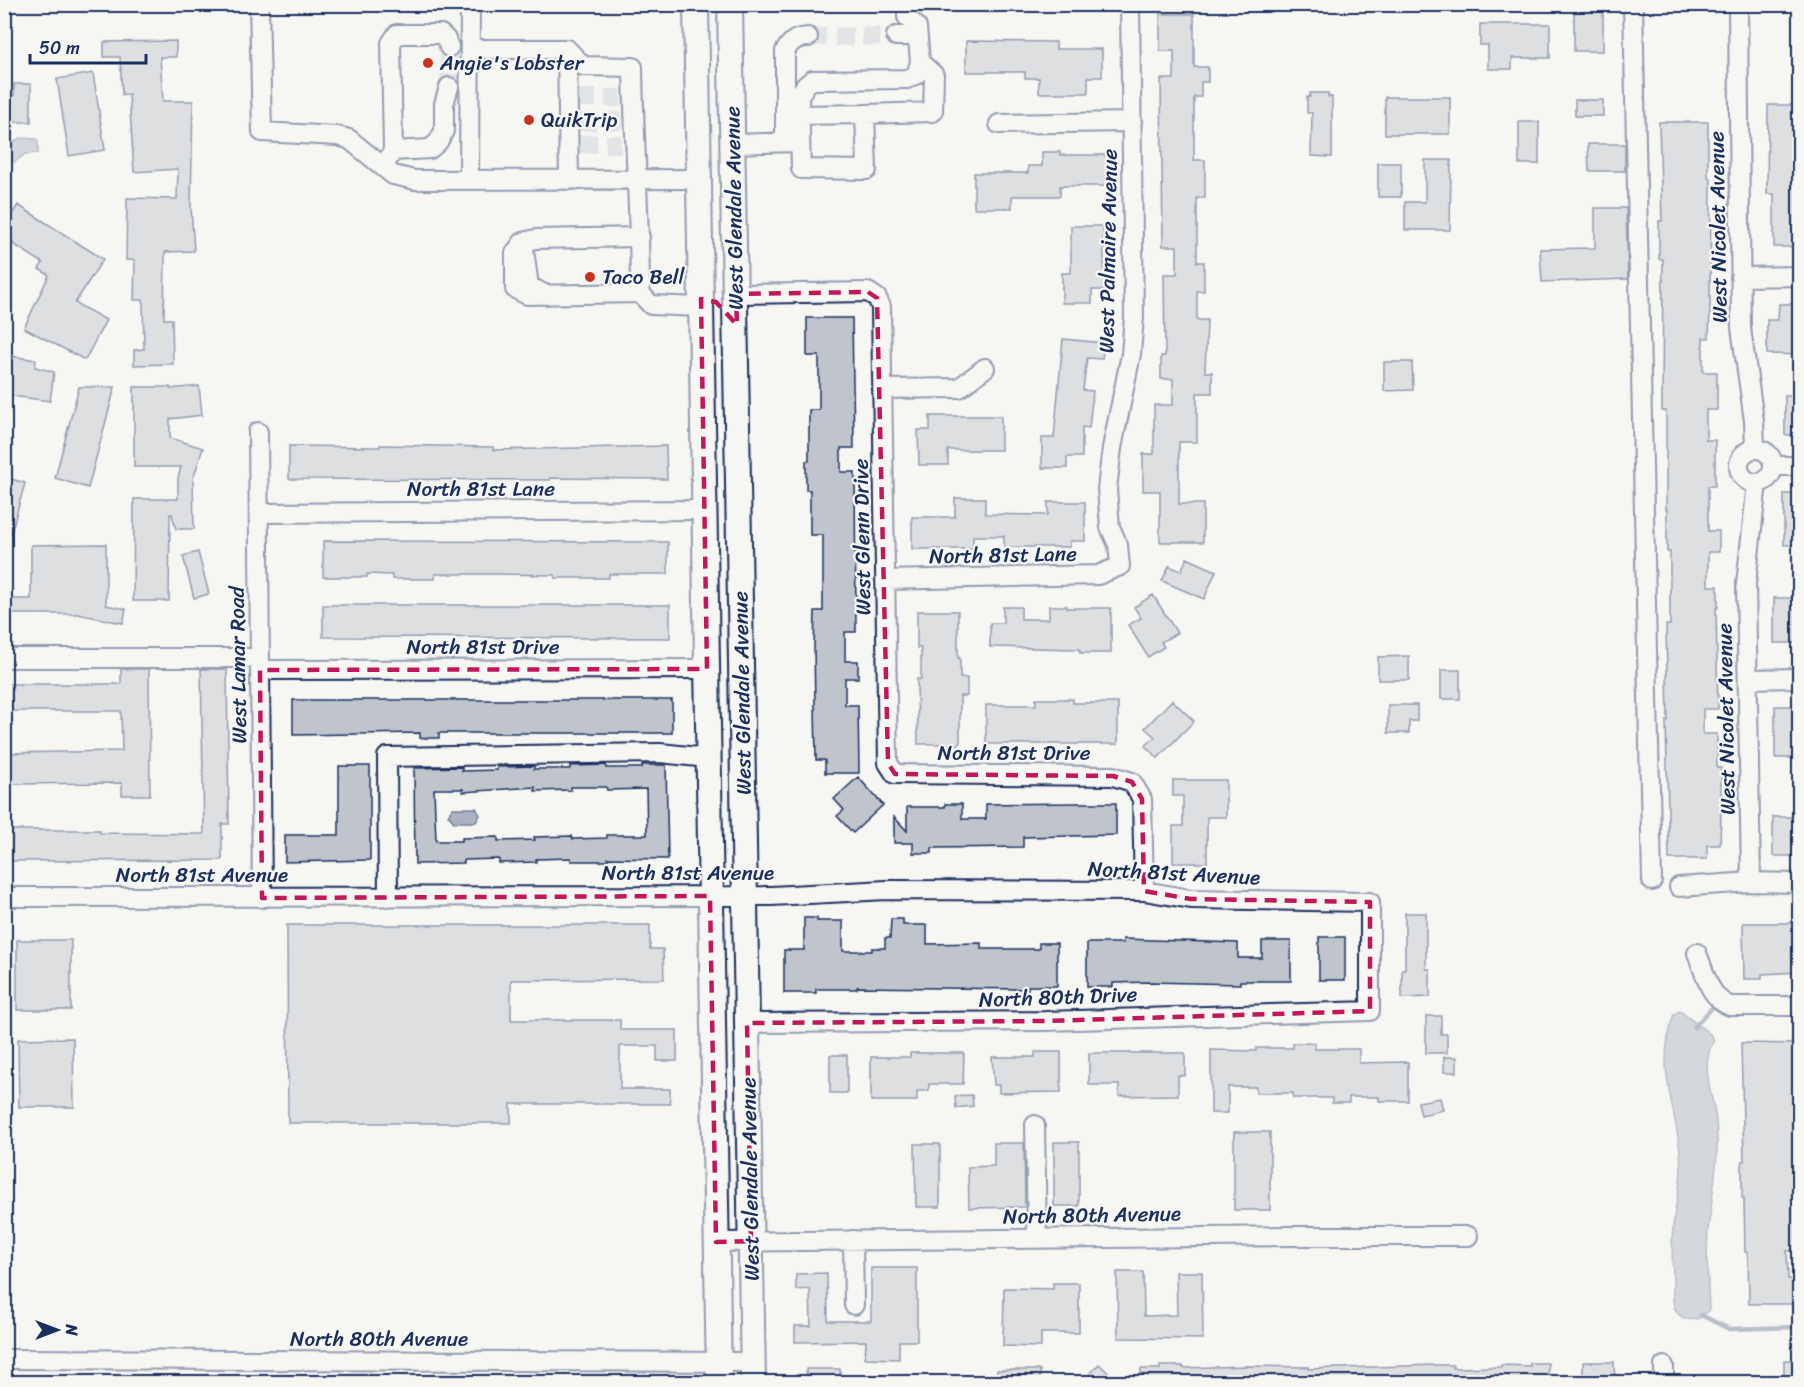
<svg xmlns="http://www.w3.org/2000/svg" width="1804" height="1387" font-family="Sriracha,sans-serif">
	<rect width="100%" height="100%" fill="#f6f6f2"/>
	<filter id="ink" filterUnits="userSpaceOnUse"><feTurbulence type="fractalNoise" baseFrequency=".0167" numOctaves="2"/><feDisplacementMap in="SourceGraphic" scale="12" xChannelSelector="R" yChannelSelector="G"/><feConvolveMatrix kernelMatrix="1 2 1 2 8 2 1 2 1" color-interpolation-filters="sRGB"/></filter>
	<g filter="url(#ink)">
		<path fill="#abb2c0" stroke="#717e99" stroke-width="1.5" d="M 20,138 L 36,139 L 38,141 L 38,153 L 25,154 L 15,162 L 11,161 L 5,152 L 5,148 Z
			M 453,808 L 476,808 L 480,815 L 476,822 L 454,822 L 448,815 Z
			M 1680,1011 L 1710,1034 L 1714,1040 C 1699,1066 1713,1094 1716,1121 C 1720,1158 1712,1194 1708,1231 C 1706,1257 1708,1283 1709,1309 C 1701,1324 1679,1323 1674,1306 C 1672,1298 1673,1287 1673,1278 C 1672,1258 1671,1238 1674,1218 C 1676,1201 1681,1186 1681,1168 C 1680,1110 1653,1075 1674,1014 Z"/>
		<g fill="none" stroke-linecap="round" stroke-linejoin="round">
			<path stroke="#717e99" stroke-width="4.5" d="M 1694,1027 L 1711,1009
				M 1701,1315 L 1729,1329 L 1800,1327"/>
		</g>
		<path fill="#c0c4cd" stroke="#1b2f5e" stroke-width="1.5" fill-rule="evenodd" d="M 1574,9 L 1603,9 L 1603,51 L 1574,51 Z
			M 1160,14 L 1194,14 L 1194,67 L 1208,67 L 1208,82 L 1201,82 L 1201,97 L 1194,97 L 1194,160 L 1205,160 L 1205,198 L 1197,198 L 1197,262 L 1204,262 L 1204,291 L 1197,291 L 1197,320 L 1207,320 L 1205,372 L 1212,372 L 1212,393 L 1197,393 L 1197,442 L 1179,442 L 1179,504 L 1203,504 L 1203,542 L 1160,542 L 1160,491 L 1143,491 L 1143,454 L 1154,454 L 1154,405 L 1173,405 L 1173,379 L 1161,379 L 1161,356 L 1165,356 L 1164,274 L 1177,274 L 1177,246 L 1163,246 L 1161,79 L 1174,79 L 1174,51 L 1160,51 Z
			M 1480,24 L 1550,24 L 1550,58 L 1512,58 L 1512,69 L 1488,69 L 1488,45 L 1480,45 Z
			M 176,41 L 176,57 L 160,57 L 163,101 L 193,101 L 191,207 L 194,251 L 165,252 L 164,319 L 172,319 L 173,364 L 134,365 L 134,350 L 144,349 L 143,300 L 134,300 L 135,260 L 126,260 L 127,198 L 177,199 L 178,169 L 134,172 L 129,94 L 122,95 L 120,57 L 104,57 L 104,42 Z
			M 966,41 L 1056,42 L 1056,49 L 1102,49 L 1102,77 L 1088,77 L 1088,93 L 1039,93 L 1039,78 L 1025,78 L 1025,72 L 966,72 Z
			M 93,73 L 105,150 L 69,156 L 57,79 Z
			M 14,84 L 31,84 L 31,122 L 4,122 L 4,95 L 14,95 Z
			M 1310,93 L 1328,93 L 1328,97 L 1332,97 L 1332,157 L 1311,156 L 1312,113 L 1307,113 L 1307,97 L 1310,97 Z
			M 1385,97 L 1450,97 L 1450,134 L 1385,134 Z
			M 1575,100 L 1603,100 L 1603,116 L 1575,116 Z
			M 1768,105 L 1800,105 L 1800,247 L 1774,247 L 1774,194 L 1767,194 Z
			M 1519,122 L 1539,122 L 1539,164 L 1519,164 Z
			M 1659,122 L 1708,122 L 1708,178 L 1711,178 L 1710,305 L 1709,338 L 1703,338 L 1703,372 L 1717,372 L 1717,410 L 1706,410 L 1706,440 L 1715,440 L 1715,486 L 1708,486 L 1708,531 L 1719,531 L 1719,552 L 1708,552 L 1708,586 L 1718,586 L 1718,608 L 1716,608 L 1718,709 L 1703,709 L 1703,734 L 1717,734 L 1717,768 L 1721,768 L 1721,809 L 1720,845 L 1707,845 L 1707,859 L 1669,859 L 1666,721 L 1668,721 L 1666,625 L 1670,625 L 1670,552 L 1667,552 L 1667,509 L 1666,509 L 1666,411 L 1662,411 L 1663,259 L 1659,259 L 1659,221 L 1662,221 Z
			M 1588,144 L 1625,144 L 1625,171 L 1589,171 Z
			M 1042,152 L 1060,152 L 1060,155 L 1107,155 L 1107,186 L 1060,186 L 1060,196 L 1012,196 L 1012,208 L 974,208 L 974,173 L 1028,173 L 1028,166 L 1042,166 Z
			M 1425,160 L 1451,160 L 1450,230 L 1405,230 L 1405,202 L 1425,202 Z
			M 1378,163 L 1401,163 L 1401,197 L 1378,197 Z
			M 18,205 L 103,259 L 75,303 L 106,320 L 85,360 L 24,328 L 49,275 L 39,269 L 43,263 L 4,238 L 4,226 Z
			M 1595,208 L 1626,208 L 1628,279 L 1542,282 L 1540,249 L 1595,248 Z
			M 1071,226 L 1103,226 L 1105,290 L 1092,290 L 1092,303 L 1062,303 L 1062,273 L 1071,273 Z
			M 1779,304 L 1800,304 L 1800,355 L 1767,354 L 1767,320 L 1778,320 Z
			M 807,318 L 852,318 L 854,448 L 841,448 L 841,472 L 855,472 L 856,632 L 845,632 L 845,661 L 858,661 L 858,678 L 845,678 L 845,705 L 858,705 L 859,773 L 825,773 L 825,760 L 816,760 L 814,648 L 815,611 L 823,611 L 823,535 L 810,535 L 810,490 L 806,490 L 806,461 L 809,461 L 809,410 L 819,410 L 819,356 L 807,356 Z
			M 1063,339 L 1104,343 L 1102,359 L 1087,358 L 1083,390 L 1093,391 L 1089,428 L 1082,427 L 1082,457 L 1067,457 L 1067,468 L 1042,468 L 1042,438 L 1054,438 Z
			M 4,355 L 36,360 L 35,367 L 54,372 L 50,401 L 4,395 Z
			M 1384,362 L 1412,362 L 1413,390 L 1384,391 Z
			M 199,386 L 202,415 L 170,419 L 170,438 L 203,448 L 193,479 L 194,529 L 176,529 L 172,514 L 170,514 L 169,601 L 133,601 L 134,499 L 178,499 L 178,478 L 181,467 L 134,467 L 134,387 L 170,387 L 170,389 Z
			M 79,387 L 115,387 L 88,488 L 55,478 Z
			M 1785,396 L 1800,396 L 1800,435 L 1785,435 Z
			M 930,416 L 1001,416 L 1001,450 L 948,450 L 948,465 L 919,465 L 918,430 L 930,430 Z
			M 380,445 L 493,447 L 493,450 L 666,446 L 667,479 L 550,478 L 550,480 L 289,479 L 289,446 L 380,447 Z
			M 4,477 L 25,483 L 8,544 L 4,543 Z
			M 1784,494 L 1800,494 L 1800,545 L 1784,545 Z
			M 955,498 L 985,498 L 985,514 L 1048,515 L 1048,502 L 1085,502 L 1085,541 L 1070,541 L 1070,547 L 1004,547 L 1004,536 L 973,536 L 973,549 L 912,549 L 912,517 L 955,517 Z
			M 323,541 L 668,542 L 668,574 L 609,574 L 609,578 L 555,578 L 555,575 L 497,574 L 435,574 L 435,579 L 392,579 L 392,575 L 367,574 L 367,577 L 323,577 Z
			M 106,544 L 106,605 L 126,609 L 123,623 L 78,614 L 4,614 L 4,599 L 31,599 L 31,545 Z
			M 198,552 L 209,594 L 194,598 L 183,556 Z
			M 1187,558 L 1216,571 L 1204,599 L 1162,581 L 1169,566 L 1181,571 Z
			M 1153,595 L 1177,633 L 1161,642 L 1164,647 L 1148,657 L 1128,625 L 1141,618 L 1134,607 Z
			M 1774,598 L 1800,598 L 1800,643 L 1774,643 Z
			M 323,605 L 670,605 L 670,638 L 323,637 Z
			M 1049,606 L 1067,606 L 1067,608 L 1111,608 L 1111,653 L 1080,653 L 1080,649 L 990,647 L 990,623 L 1003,623 L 1003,607 L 1021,607 L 1021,619 L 1049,619 Z
			M 917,611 L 958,611 L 958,658 L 960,658 L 960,678 L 967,678 L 967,696 L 960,696 L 960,744 L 918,744 L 917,679 L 921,679 L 921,648 L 917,648 Z
			M 1409,656 L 1409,680 L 1378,680 L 1378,657 Z
			M 121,669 L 149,669 L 150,795 L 122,795 L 122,783 L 4,784 L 4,753 L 122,751 L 121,711 L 4,711 L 4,684 L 121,684 Z
			M 201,669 L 227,669 L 229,824 L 222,824 L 222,860 L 4,861 L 4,830 L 100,830 L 100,833 L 204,834 Z
			M 1441,670 L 1460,670 L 1460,699 L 1441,699 Z
			M 1036,699 L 1073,699 L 1073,703 L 1118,703 L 1118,744 L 986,744 L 986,705 L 1036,705 Z
			M 293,700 L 672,700 L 672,733 L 439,733 L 439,738 L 420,738 L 420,733 L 293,735 Z
			M 1172,700 L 1194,721 L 1158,758 L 1145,746 L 1155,737 L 1145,728 Z
			M 1388,705 L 1417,705 L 1417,721 L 1409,721 L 1409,733 L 1388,733 Z
			M 1775,706 L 1800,706 L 1800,758 L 1775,758 Z
			M 606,765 L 606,768 L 642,768 L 642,765 L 666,765 L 668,859 L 608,858 L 608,861 L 571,861 L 571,858 L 536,859 L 536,862 L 499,863 L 499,859 L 464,860 L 464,863 L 415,864 L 414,768 L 462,767 L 462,771 L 497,770 L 497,767 L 534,766 L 534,769 L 570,769 L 570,766 ZM 535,787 L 535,791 L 571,790 L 571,787 L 606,787 L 607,790 L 646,789 L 647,835 L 607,835 L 607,838 L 573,839 L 572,836 L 534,837 L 535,840 L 498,841 L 498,837 L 462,838 L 462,841 L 436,841 L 434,789 L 463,789 L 463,792 Z
			M 339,766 L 370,766 L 370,860 L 285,862 L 285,835 L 339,835 Z
			M 858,777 L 883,805 L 853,833 L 837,816 L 844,810 L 834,799 Z
			M 1173,780 L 1226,780 L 1226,817 L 1207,817 L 1207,863 L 1173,863 L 1173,826 L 1183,826 L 1183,796 L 1173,796 Z
			M 1078,803 L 1116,803 L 1116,835 L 1023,837 L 1023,847 L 932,848 L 932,853 L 913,853 L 913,843 L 894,843 L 894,817 L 907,831 L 907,807 L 945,807 L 945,804 L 962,804 L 962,819 L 986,819 L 986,804 Z
			M 1773,817 L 1800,817 L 1800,856 L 1773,856 Z
			M 1405,913 L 1426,913 L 1426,969 L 1430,969 L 1430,997 L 1402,998 L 1402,969 L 1405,969 Z
			M 804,918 L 817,918 L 817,921 L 843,921 L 843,951 L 872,951 L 872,948 L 885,948 L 885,938 L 890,938 L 891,919 L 903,919 L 903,925 L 927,925 L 927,944 L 981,943 L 981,949 L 1039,949 L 1039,943 L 1057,943 L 1057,986 L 1028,986 L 1028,989 L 857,987 L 857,989 L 816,989 L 816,993 L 784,993 L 784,950 L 804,950 Z
			M 1743,923 L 1800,923 L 1800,972 L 1762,974 L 1762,979 L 1744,979 Z
			M 287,925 L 650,925 L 650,949 L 663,949 L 664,979 L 511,980 L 511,1020 L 620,1020 L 620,1030 L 677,1030 L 677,1061 L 657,1061 L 657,1046 L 620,1046 L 620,1089 L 670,1089 L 670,1104 L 511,1104 L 511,1123 L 288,1123 Z
			M 1319,937 L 1345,937 L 1345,980 L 1319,980 Z
			M 1123,939 L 1238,943 L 1238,958 L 1262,958 L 1262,941 L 1291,941 L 1291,981 L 1240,981 L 1240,984 L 1149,982 L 1113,983 L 1113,987 L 1087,987 L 1087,943 L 1123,943 Z
			M 17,940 L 71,940 L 71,1010 L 17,1010 Z
			M 1426,1016 L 1441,1016 L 1441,1034 L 1447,1034 L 1447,1053 L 1426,1053 Z
			M 73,1038 L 74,1107 L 19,1107 L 18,1039 Z
			M 1293,1043 L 1315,1043 L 1315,1049 L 1359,1049 L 1359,1063 L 1408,1062 L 1408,1101 L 1379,1101 L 1379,1097 L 1349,1097 L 1349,1103 L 1332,1103 L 1332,1098 L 1293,1098 L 1293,1093 L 1256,1093 L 1256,1087 L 1228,1087 L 1228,1113 L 1211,1113 L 1211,1050 L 1256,1051 L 1256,1048 L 1293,1048 Z
			M 1741,1043 L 1798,1044 L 1798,1061 L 1794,1061 L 1794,1099 L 1795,1186 L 1799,1186 L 1798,1251 L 1787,1251 L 1788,1279 L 1793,1279 L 1794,1304 L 1749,1304 L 1748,1252 L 1745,1252 L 1744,1198 L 1742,1198 L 1742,1161 L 1744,1161 Z
			M 1035,1052 L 1061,1052 L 1061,1092 L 999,1093 L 999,1085 L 994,1085 L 992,1057 L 1035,1057 Z
			M 910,1053 L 964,1053 L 963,1084 L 929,1084 L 929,1091 L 917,1091 L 917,1101 L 871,1101 L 871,1057 L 910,1057 Z
			M 1089,1053 L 1185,1053 L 1185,1076 L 1178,1075 L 1178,1095 L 1119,1096 L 1119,1085 L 1089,1085 Z
			M 830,1055 L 847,1055 L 847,1093 L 830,1093 Z
			M 1444,1057 L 1457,1057 L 1457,1072 L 1444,1072 Z
			M 972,1095 L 973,1106 L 956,1108 L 955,1096 Z
			M 1440,1098 L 1443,1110 L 1421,1115 L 1418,1102 Z
			M 1234,1132 L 1270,1132 L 1270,1210 L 1234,1210 Z
			M 1054,1142 L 1079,1142 L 1079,1206 L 1054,1206 Z
			M 994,1143 L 1024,1143 L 1025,1207 L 969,1208 L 968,1167 L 994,1166 Z
			M 915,1144 L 940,1144 L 940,1207 L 916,1207 Z
			M 871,1268 L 917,1268 L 917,1341 L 899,1341 L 899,1359 L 865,1358 L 866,1341 L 795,1342 L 795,1326 L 811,1326 L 810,1289 L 796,1290 L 796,1274 L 827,1273 L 828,1321 L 871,1321 Z
			M 1117,1272 L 1143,1272 L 1144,1316 L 1177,1315 L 1176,1272 L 1202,1272 L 1203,1339 L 1118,1338 Z
			M 1053,1283 L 1079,1283 L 1079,1333 L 1041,1333 L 1041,1347 L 1003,1346 L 1004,1288 L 1053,1289 Z
			M 1784,1360 L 1800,1360 L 1800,1383 L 1784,1383 Z
			M 1583,1362 L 1614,1362 L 1615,1383 L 1583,1383 Z
			M 1530,1363 L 1548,1363 L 1548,1383 L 1141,1383 L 1141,1369 L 1160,1369 L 1160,1366 L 1183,1366 L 1183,1368 L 1247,1366 L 1308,1367 L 1308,1369 L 1437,1365 L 1453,1365 L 1453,1368 L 1501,1367 L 1501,1365 L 1530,1366 Z
			M 1099,1364 L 1119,1383 L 1081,1383 Z
			M 806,1369 L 840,1369 L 840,1383 L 807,1383 Z
			M 997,1370 L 1040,1370 L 1040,1383 L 996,1383 Z"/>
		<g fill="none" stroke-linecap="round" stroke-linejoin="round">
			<path stroke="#caced4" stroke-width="18" stroke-dasharray="18 9" stroke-linecap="butt" d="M 808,37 L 896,36
				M 449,47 L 449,87
				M 578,98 L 621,98
				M 578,122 L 621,121
				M 579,144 L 621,144"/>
			<g stroke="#1b2f5e" stroke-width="22">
				<path id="minor" d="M 259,4 L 262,132 L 337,136 L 349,139 L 393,175 L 415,180 L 699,179
					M 907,4 L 907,17 L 917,27 L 920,62 L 916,75 L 907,79 L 812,80 L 805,86 L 799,96 L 801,169 L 867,170 L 865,114 L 933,112 L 934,75 L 920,62
					M 1633,4 L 1652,881
					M 1738,4 L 1741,328 L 1754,421 L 1755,449
					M 896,36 L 917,36
					M 470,49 L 567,49 L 569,180
					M 567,49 L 583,66 L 633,67 C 634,143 640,218 640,293 L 651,305 L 701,307
					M 800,115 L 865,114
					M 999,124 L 1132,122
					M 785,142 L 785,51 C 792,40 796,38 808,37
					M 733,144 L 797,142
					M 393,151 L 430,149 L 438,142 L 444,131 L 444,104 L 449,87
					M 383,167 L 393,151 L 391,43 L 397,34 L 441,34 L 446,39 L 449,47
					M 469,180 L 470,4
					M 524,250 L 529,286 L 546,295
					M 1740,277 L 1800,276
					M 640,293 L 527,295 L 515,289 L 515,253 L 523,242 L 536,239 L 640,237
					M 736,294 L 868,292 L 877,298 L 881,307 L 888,763 L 895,774 L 1113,776 L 1132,782 L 1142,799 L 1144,891
					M 882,389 L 959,388 L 985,368
					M 258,432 L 262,898
					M1739 466a17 17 0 1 1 34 0a17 17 0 1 1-34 0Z
					M 1773,466 L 1800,466
					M 259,513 L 704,510
					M 885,580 L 1098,575 L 1120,566 L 1118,545 L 1110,527 L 1107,489 L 1112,448 L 1131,354 L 1134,317 L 1130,4
					M 4,658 L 260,658
					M 260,670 L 707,669
					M 1749,679 L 1800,678
					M 1751,882 L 1746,584 L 1757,483
					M 1679,887 L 1751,882 L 1800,883
					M 4,897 L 771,896 L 887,890 L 1144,891 L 1191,899 L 1370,902 L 1370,1011 L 1045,1021 L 747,1023
					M 388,897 L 387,757 L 660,753 L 708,758
					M 1697,953 C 1705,973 1709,998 1730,1006 L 1800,1006
					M 1035,1125 L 1037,1238
					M 853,1240 L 854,1305
					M 716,1242 L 1293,1236 L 1468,1236
					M 4,1359 L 753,1362
					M 1664,1366 L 1664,1382"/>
			</g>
			<g stroke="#1b2f5e" stroke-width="28">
				<path id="major" d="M 696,4 L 719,1382
					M 730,4 L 753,1382"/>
			</g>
			<use href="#minor" stroke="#f6f6f2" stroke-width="18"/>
			<use href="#major" stroke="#f6f6f2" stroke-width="24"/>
		</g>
	</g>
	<path d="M0 0H1804V1387H0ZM 868,292 L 877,298 L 888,763 L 895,774 L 1113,776 L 1132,782 L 1142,799 L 1144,891 L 1191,899 L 1370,902 L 1370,1011 L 1045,1021 L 747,1023 L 751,1241 L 716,1242 L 710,896 L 262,898 L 260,670 L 707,669 L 701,299 L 716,302 L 737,325 L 736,294 Z" fill="#f6f6f2" fill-opacity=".55" fill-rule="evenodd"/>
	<path fill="none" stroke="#c2185b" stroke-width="4.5" stroke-dasharray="12 8" stroke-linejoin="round" d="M 868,292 L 877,298 L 888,763 L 895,774 L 1113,776 L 1132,782 L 1142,799 L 1144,891 L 1191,899 L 1370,902 L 1370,1011 L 1045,1021 L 747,1023 L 751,1241 L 716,1242 L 710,896 L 262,898 L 260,670 L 707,669 L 701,299 L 716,302 L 737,325 L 736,294 Z"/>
	<g fill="#c8321e" stroke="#f6f6f2" stroke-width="2">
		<circle cx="428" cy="63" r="6"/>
		<circle cx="529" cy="120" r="6"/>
		<circle cx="590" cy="277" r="6"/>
	</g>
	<g text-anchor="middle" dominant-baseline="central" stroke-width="4.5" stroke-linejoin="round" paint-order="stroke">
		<g font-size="21" fill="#1b2f5e" stroke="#f6f6f2" text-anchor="start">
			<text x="440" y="63">Angie's Lobster</text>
			<text x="541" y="120">QuikTrip</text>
			<text x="602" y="277">Taco Bell</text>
		</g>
		<g font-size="21" fill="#1b2f5e" stroke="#f6f6f2">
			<text transform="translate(734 208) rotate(-91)">West Glendale Avenue</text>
			<text transform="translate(1718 227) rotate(-91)">West Nicolet Avenue</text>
			<text transform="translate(1108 251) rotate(-89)">West Palmaire Avenue</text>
			<text x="481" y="489">North 81st Lane</text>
			<text transform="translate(862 537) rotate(-91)">West Glenn Drive</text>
			<text transform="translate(1003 555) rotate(-1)">North 81st Lane</text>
			<text x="483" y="647">North 81st Drive</text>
			<text transform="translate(238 665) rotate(-91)">West Lamar Road</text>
			<text transform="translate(742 693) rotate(-91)">West Glendale Avenue</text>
			<text transform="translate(1726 719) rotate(-91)">West Nicolet Avenue</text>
			<text x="1014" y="753">North 81st Drive</text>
			<text x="688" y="873">North 81st Avenue</text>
			<text transform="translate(1174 873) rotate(3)">North 81st Avenue</text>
			<text x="202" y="875">North 81st Avenue</text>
			<text transform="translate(1058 997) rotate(-2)">North 80th Drive</text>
			<text transform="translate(750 1179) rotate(-91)">West Glendale Avenue</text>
			<text transform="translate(1092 1215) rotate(-1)">North 80th Avenue</text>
			<text x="379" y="1339">North 80th Avenue</text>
		</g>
	</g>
	<rect width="1804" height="1387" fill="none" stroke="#f6f6f2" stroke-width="24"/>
	<rect x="12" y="12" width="1780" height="1363" fill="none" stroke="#1b2f5e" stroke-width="2" filter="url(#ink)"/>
	<g transform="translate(57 1330) rotate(90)" stroke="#f6f6f2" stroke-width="4.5" paint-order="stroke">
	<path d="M0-4.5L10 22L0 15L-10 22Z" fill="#1b2f5e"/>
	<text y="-9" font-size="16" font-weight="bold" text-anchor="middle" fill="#1b2f5e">N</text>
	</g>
	<path d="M30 54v9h116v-9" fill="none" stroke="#1b2f5e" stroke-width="3"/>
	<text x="39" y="54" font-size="18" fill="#1b2f5e" stroke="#f6f6f2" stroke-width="4.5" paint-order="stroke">50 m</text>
</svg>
